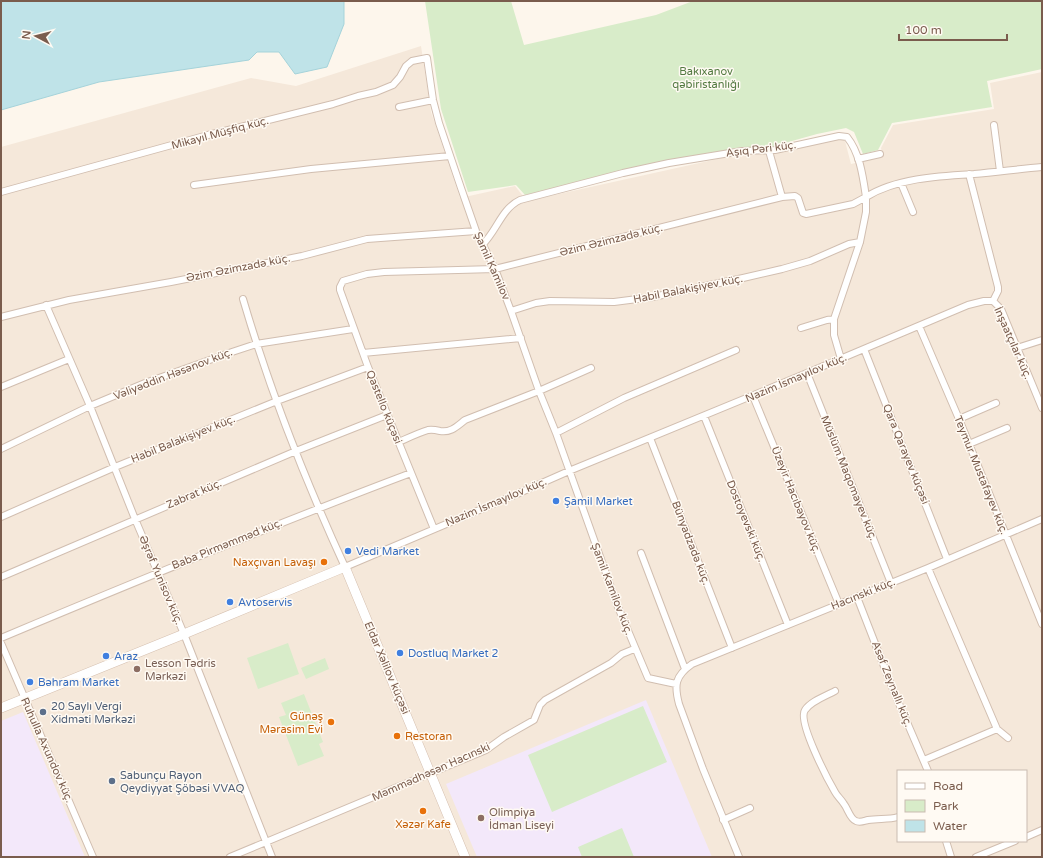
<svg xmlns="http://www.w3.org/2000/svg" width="1043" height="858" font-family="'Varela Round',sans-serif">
	<rect width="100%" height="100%" fill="#fdf6ec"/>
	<path fill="#f5e8da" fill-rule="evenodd" d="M 421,46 L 431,112 L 460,198 L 515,186 L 527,201 L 740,154 L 842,138 L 845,141 L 851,164 L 883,157 L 881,148 L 893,125 L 994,109 L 990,83 L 1042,72 L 1042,857 L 1,857 L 1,147 L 251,78 L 296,86 ZM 898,771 L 1026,771 L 1026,841 L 898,841 Z"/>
	<path fill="#f3e8fa" d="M 646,700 L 712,857 L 477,857 L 446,784 Z
		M 23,712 L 85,857 L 1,857 L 1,721 Z"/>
	<path fill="#d8ecc9" d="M 425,1 L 511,1 L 524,45 L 656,15 L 693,1 L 1042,1 L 1042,69 L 987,81 L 992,107 L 892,123 L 878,150 L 863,154 L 854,132 L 846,128 L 817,134 L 767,148 L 742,147 L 654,164 L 525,195 L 516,185 L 468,192 L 441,109 Z
		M 288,643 L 299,674 L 258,689 L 247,658 Z
		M 325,658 L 329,669 L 306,679 L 301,668 Z
		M 304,694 L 323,742 L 319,744 L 324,756 L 298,766 L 279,717 L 286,715 L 281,703 Z
		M 643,706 L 667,762 L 552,812 L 528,755 Z
		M 622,828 L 634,857 L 582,857 L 578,847 Z"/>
	<path fill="#bfe3e8" stroke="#a5d3da" d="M 1,1 L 344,1 L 344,24 L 327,67 L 295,74 L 279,52 L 257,52 L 249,60 L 99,82 L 1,110 Z"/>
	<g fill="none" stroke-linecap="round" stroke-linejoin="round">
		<g stroke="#d1beb0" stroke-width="8">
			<path id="street" d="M 399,107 L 433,100
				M 994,125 L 1000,171
				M 769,151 L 782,197
				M 858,159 L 880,154
				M 969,174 L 998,287 L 998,291 L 993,301
				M 901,183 L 913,212
				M 194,185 L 311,169 L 450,156
				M 1,192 L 208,135 L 333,104 L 358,96 L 376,92 L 393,85 L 400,77 L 406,66 L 412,61 L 427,58 L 433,100 L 439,123 L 461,188 L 476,231 L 495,269 L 511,311 L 539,391 L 556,433 L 618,607 L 648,678 L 676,684
				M 482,245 C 497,231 501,209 520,200 L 623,173 L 669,163 L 742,151 L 775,150 L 839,136 L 847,137 C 860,153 863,177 866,197 C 896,178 940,176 974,174 C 997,172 1019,169 1042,167
				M 243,299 C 270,391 305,480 345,567 L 517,494 L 569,471 L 807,373 L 968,305 L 984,301 L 993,301
				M 993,301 L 1001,309 L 1042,408
				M 46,305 L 90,406 L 135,519 L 184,634 L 272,857
				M 511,311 L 536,303 L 550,301 L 614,302 L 653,297 L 743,278 L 782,269 L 810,261 L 849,244 L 860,242
				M 1,317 L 69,300 L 171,282 L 302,256 L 367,239 L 476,231
				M 919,326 L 959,419 L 1042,624
				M 801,328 L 827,320 L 834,319
				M 1017,348 L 1042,340
				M 864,349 L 947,559
				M 363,353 L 521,338
				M 841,359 L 834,335 L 834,319 L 860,242 L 866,212 L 866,197
				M 807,373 L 891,583
				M 1,387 L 69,359
				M 753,396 L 839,604
				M 704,416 L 788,625
				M 959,419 L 996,403
				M 556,433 L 624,398 L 736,350
				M 650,438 L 732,648
				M 399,442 C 408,438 418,433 428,430 C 432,429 436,430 440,431 C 451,433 457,426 465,420 L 539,391 L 591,368
				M 969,444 L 1007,428
				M 1,449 L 90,406 L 145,383 L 232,352 L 256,344 L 353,329
				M 1,517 L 115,467 L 277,401 L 368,367
				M 434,529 L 368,367 L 340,290 L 340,287 L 343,281 L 367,274 L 384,272 L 495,269 L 782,197 L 795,196 L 798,198 L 803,213 L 806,214 L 853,204 L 866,197
				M 641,553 L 685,669
				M 1,577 L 296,451 L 387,415
				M 857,597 L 894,692 L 928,771
				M 1,638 C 137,581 273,525 411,473
				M 1,643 L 93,857
				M 835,691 C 826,696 811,701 805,710 C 797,721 828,780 835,792 C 837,796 841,799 844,804 C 848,809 850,819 856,821 C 860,823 864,821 868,820 C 878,818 888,820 898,817
				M 997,729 L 1008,738
				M 924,760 L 997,729 L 928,568
				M 723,820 L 750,808
				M 1026,837 L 1042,830
				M 946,841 L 951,857
				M 230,857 L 486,750 L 504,737 L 534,720 L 540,705 L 545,700 L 611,663 L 622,654 L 634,649
				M 739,857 L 703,769 L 679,704 C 674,685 675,676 692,664 L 928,568 L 1042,519
				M 976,857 L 1015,841"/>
		</g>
		<g stroke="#d6c0b0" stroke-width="10">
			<path id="secondary" d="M 1,708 L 184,634 L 345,567 L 465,857"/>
		</g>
		<use href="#street" stroke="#fff" stroke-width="6"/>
		<use href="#secondary" stroke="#fff" stroke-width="9"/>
	</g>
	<g fill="#3f7fe0" stroke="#fffaf3" stroke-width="1.5">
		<circle cx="556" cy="501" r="4"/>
		<circle cx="348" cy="551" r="4"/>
		<circle cx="230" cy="602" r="4"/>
		<circle cx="400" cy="653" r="4"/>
		<circle cx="106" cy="656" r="4"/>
		<circle cx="30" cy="682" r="4"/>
	</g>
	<g fill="#e8710a" stroke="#fffaf3" stroke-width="1.5">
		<circle cx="324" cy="562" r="4"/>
		<circle cx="331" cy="722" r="4"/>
		<circle cx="397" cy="736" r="4"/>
		<circle cx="423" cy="811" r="4"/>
	</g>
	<g fill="#8d6e63" stroke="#fffaf3" stroke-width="1.5">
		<circle cx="137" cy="669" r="4"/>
		<circle cx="481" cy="818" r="4"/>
	</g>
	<g fill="#5c6f8a" stroke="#fffaf3" stroke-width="1.5">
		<circle cx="43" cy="712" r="4"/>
		<circle cx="112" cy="781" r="4"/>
	</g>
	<g text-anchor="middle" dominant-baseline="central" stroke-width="3" stroke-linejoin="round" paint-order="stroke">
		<g font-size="11" fill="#537a41" stroke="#fffaf3">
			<text x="706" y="71">Bakıxanov<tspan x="706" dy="13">qəbiristanlığı</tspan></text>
		</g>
		<g font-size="11" fill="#7a5c4d" stroke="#fffaf3">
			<text transform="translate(220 133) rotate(-15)">Mikayıl Müşfiq küç.</text>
			<text transform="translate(761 149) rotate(-7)">Aşıq Pəri küç.</text>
			<text transform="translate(611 240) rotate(-14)">Əzim Əzimzadə küç.</text>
			<text transform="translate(492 266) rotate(66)">Şamil Kamilov</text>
			<text transform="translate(238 268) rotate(-11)">Əzim Əzimzadə küç.</text>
			<text transform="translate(688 289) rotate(-11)">Habil Balakişiyev küç.</text>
			<text transform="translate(1013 343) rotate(66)">İnşaatçılar küç.</text>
			<text transform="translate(173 374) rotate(-21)">Vəliyəddin Həsənov küç.</text>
			<text transform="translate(796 378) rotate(-23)">Nazim İsmayılov küç.</text>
			<text transform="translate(384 407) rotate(68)">Qastello küçəsi</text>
			<text transform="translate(183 439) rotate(-22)">Habil Balakişiyev küç.</text>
			<text transform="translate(906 454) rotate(68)">Qara Qarayev küçəsi</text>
			<text transform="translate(981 475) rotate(68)">Teymur Mustafayev küç.</text>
			<text transform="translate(849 478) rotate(68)">Müslüm Maqomayev küç.</text>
			<text transform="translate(194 494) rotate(-23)">Zabrat küç.</text>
			<text transform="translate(796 500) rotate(68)">Üzeyir Hacıbəyov küç.</text>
			<text transform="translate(496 502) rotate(-23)">Nazim İsmayılov küç.</text>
			<text transform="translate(746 521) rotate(68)">Dostoyevski küç.</text>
			<text transform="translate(691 543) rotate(69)">Bünyadzadə küç.</text>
			<text transform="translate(227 544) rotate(-22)">Baba Pirməmməd küç.</text>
			<text transform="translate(161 580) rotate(67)">Əşrəf Yunisov küç.</text>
			<text transform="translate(612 589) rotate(69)">Şamil Kamilov küç.</text>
			<text transform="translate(863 594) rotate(-22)">Hacınski küç.</text>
			<text transform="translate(387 668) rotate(67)">Eldar Xəlilov küçəsi</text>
			<text transform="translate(892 684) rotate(68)">Asəf Zeynallı küç.</text>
			<text transform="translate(47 750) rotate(66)">Ruhulla Axundov küç.</text>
			<text transform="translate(431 772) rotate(-24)">Məmmədhəsən Hacınski</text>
		</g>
		<g font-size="11" fill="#366cbe" stroke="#fffaf3" text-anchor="start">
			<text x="564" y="501">Şamil Market</text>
			<text x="356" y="551">Vedi Market</text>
			<text x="238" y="602">Avtoservis</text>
			<text x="408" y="653">Dostluq Market 2</text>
			<text x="114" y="656">Araz</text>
			<text x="38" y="682">Bəhram Market</text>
		</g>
		<g font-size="11" fill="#c56008" stroke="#fffaf3" text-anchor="end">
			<text x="316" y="562">Naxçıvan Lavaşı</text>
			<text x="323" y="716">Günəş<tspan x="323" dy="13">Mərasim Evi</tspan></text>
			<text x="405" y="736" text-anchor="start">Restoran</text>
			<text x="423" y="824" text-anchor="middle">Xəzər Kafe</text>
		</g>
		<g font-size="11" fill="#785e54" stroke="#fffaf3" text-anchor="start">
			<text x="145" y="663">Lesson Tədris<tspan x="145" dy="13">Mərkəzi</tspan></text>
			<text x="489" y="812">Olimpiya<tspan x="489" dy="13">İdman Liseyi</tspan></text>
		</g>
		<g font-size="11" fill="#4e5e75" stroke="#fffaf3" text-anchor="start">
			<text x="51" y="706">20 Saylı Vergi<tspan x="51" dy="13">Xidməti Mərkəzi</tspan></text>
			<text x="120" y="775">Sabunçu Rayon<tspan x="120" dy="13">Qeydiyyat Şöbəsi VVAQ</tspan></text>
		</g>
	</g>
	<rect width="1043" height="858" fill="none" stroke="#7a5c4d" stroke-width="4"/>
	<rect x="897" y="770" width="130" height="72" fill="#fffaf3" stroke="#cabbb1"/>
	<rect x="905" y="783" width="20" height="6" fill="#ffffff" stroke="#cabbb1"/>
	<text x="933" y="790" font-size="12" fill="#7a5c4d">Road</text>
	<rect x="905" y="800" width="20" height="12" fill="#d8ecc9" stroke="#cabbb1"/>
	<text x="933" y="810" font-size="12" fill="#7a5c4d">Park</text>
	<rect x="905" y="820" width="20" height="12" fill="#bfe3e8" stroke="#cabbb1"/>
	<text x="933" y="830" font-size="12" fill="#7a5c4d">Water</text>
	<g transform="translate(36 36) rotate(277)" stroke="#fffaf3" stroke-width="3" paint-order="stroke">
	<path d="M0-3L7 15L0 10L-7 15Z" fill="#7a5c4d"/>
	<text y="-6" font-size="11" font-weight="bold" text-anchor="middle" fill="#7a5c4d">N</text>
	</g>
	<path d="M899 34v6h108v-6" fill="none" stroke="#7a5c4d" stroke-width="2"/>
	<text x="905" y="34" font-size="12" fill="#7a5c4d" stroke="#fffaf3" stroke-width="3" paint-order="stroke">100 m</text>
</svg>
